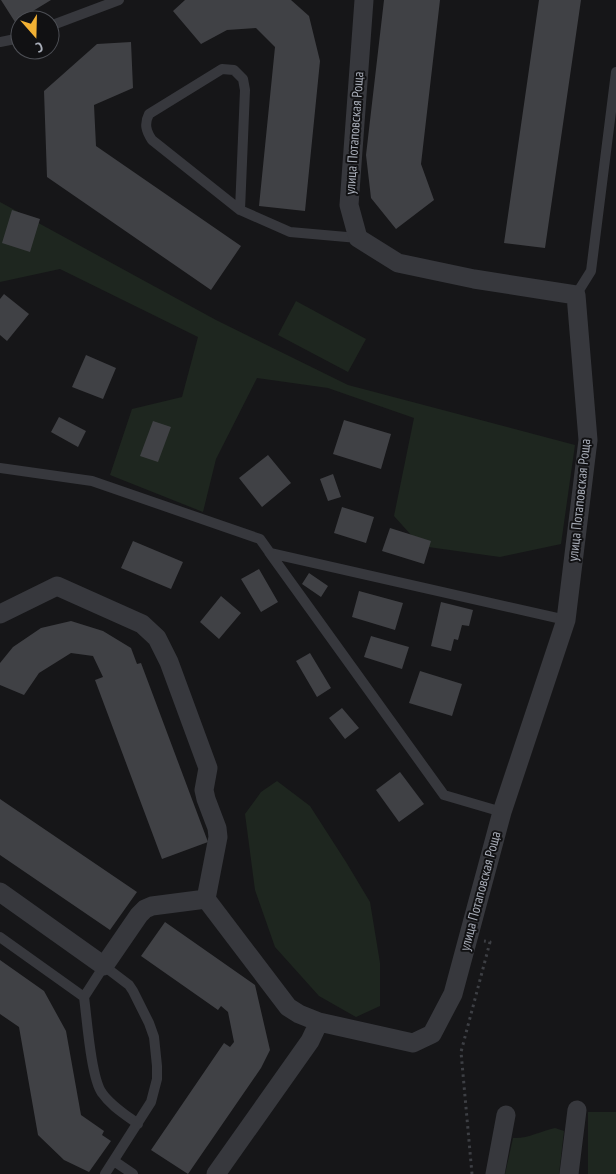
<svg xmlns="http://www.w3.org/2000/svg" width="616" height="1174" font-family="'PT Sans Narrow',sans-serif">
	<rect width="100%" height="100%" fill="#161618"/>
	<path fill="#1e261f" d="M 0,202 L 216,320 L 348,385 L 575,445 L 561,544 L 500,557 L 421,546 L 394,516 L 414,418 L 328,388 L 257,378 L 216,459 L 203,512 L 110,475 L 132,409 L 182,397 L 198,337 L 60,269 L 0,282 Z
		M 296,301 L 366,339 L 348,372 L 278,335 Z
		M 277,781 L 310,806 L 346,862 L 370,902 L 380,963 L 380,1006 L 356,1017 L 319,996 L 275,947 L 255,890 L 245,814 L 261,792 Z
		M 588,1112 L 616,1112 L 616,1174 L 588,1174 Z
		M 555,1128 L 564,1131 L 559,1174 L 505,1174 L 513,1138 C 527,1139 541,1131 555,1128 Z"/>
	<path fill="#404145" d="M 1,0 L 51,0 L 15,22 Z
		M 185,0 L 291,0 L 309,16 L 320,61 L 305,211 L 259,206 L 275,47 L 256,28 L 227,30 L 201,44 L 173,11 Z
		M 384,0 L 440,0 L 421,164 L 434,200 L 396,229 L 371,198 L 366,155 Z
		M 539,0 L 581,0 L 545,248 L 504,243 Z
		M 131,42 L 133,88 L 94,105 L 96,146 L 241,246 L 211,290 L 47,177 L 44,91 L 97,44 Z
		M 12,210 L 40,219 L 30,252 L 2,243 Z
		M 4,294 L 29,314 L 7,341 L 0,335 L 0,299 Z
		M 86,355 L 116,368 L 103,399 L 72,387 Z
		M 59,417 L 86,431 L 78,447 L 51,432 Z
		M 344,420 L 391,434 L 381,469 L 333,454 Z
		M 153,421 L 171,427 L 158,462 L 140,456 Z
		M 268,455 L 291,483 L 262,507 L 239,478 Z
		M 333,474 L 341,497 L 328,501 L 320,479 Z
		M 342,507 L 374,517 L 366,543 L 334,533 Z
		M 390,528 L 431,541 L 424,564 L 382,551 Z
		M 133,541 L 183,562 L 171,589 L 121,568 Z
		M 259,569 L 278,602 L 261,612 L 241,579 Z
		M 309,573 L 328,586 L 321,597 L 302,584 Z
		M 359,591 L 403,603 L 395,630 L 352,617 Z
		M 221,596 L 241,613 L 219,639 L 200,622 Z
		M 441,602 L 473,610 L 469,626 L 462,625 L 458,640 L 454,639 L 451,651 L 431,646 Z
		M 71,621 L 103,631 L 131,648 L 137,664 L 141,663 L 208,842 L 162,859 L 95,680 L 103,677 L 93,656 L 71,653 L 39,673 L 24,695 L 0,685 L 0,663 L 13,647 L 41,628 Z
		M 371,636 L 409,647 L 402,669 L 364,657 Z
		M 310,653 L 331,688 L 317,697 L 296,661 Z
		M 420,671 L 462,684 L 452,716 L 409,703 Z
		M 342,708 L 359,728 L 345,739 L 329,718 Z
		M 400,772 L 424,804 L 399,822 L 376,790 Z
		M 0,799 L 137,892 L 110,930 L 0,855 Z
		M 165,922 L 255,985 L 270,1050 L 261,1068 L 188,1174 L 151,1150 L 224,1043 L 230,1047 L 234,1042 L 228,1012 L 221,1006 L 218,1010 L 141,956 Z
		M 0,960 L 44,991 L 66,1031 L 81,1115 L 104,1131 L 102,1135 L 111,1141 L 89,1172 L 64,1160 L 38,1135 L 19,1027 L 0,1014 Z"/>
	<g fill="none" stroke-linecap="round" stroke-linejoin="round">
		<path stroke="#3d3f44" stroke-width="3" stroke-dasharray="2.5 4" stroke-linecap="butt" d="M 472,1174 L 461,1052 L 490,942 L 484,941"/>
		<path stroke="#37383d" stroke-width="10" d="M 50,26 L 119,0
			M 0,42 L 20,38
			M 240,210 L 245,90 L 243,79 L 234,70 L 222,69 L 149,114 C 144,124 146,131 152,140 L 240,210 L 290,232 L 358,238
			M 576,295 L 591,271 L 616,72
			M 0,468 L 92,481 L 260,539 L 270,553 L 566,620
			M 269,552 L 444,795 L 502,812
			M 0,937 L 84,997 L 104,966 L 129,985 L 133,991 L 149,1023 L 154,1037 L 157,1066 L 157,1079 L 151,1102 L 105,1174
			M 84,997 C 87,1019 91,1078 102,1093 C 111,1106 126,1115 138,1124
			M 114,1161 L 133,1174"/>
		<path stroke="#37383d" stroke-width="19" d="M 0,614 L 57,586 L 142,624 L 157,638 L 169,662 L 208,768 L 204,790 L 206,799 L 217,828 L 218,837 L 206,899
			M 0,892 L 104,966 L 139,915 L 145,909 L 152,906 L 206,899 L 288,1007 L 299,1014 L 319,1022 L 413,1043 L 432,1034 L 453,994 L 502,812 L 566,620 L 588,440 L 576,295 L 474,279 L 398,263 L 358,238 L 349,205 L 364,0
			M 216,1174 L 310,1041 L 319,1022
			M 495,1174 L 506,1115
			M 569,1174 L 577,1110"/>
	</g>
	<g text-anchor="middle" dominant-baseline="central" stroke-width="4" stroke-linejoin="round" paint-order="stroke">
		<g font-size="14" fill="#a8adb8" stroke="#111113">
			<text transform="translate(354 133) rotate(-86)">улица Потаповская Роща</text>
			<text transform="translate(579 500) rotate(-84)">улица Потаповская Роща</text>
			<text transform="translate(480 891) rotate(-75)">улица Потаповская Роща</text>
		</g>
	</g>
	<g transform="translate(35 35) rotate(160)"><circle r="24" fill="#111113" stroke="#4d4f55"/>
	<path d="M0-4L9 19L0 12L-9 19Z" fill="#f2b134"/>
	<text y="-8" font-size="14" font-weight="bold" text-anchor="middle" fill="#a8adb8">С</text>
	</g>
</svg>
